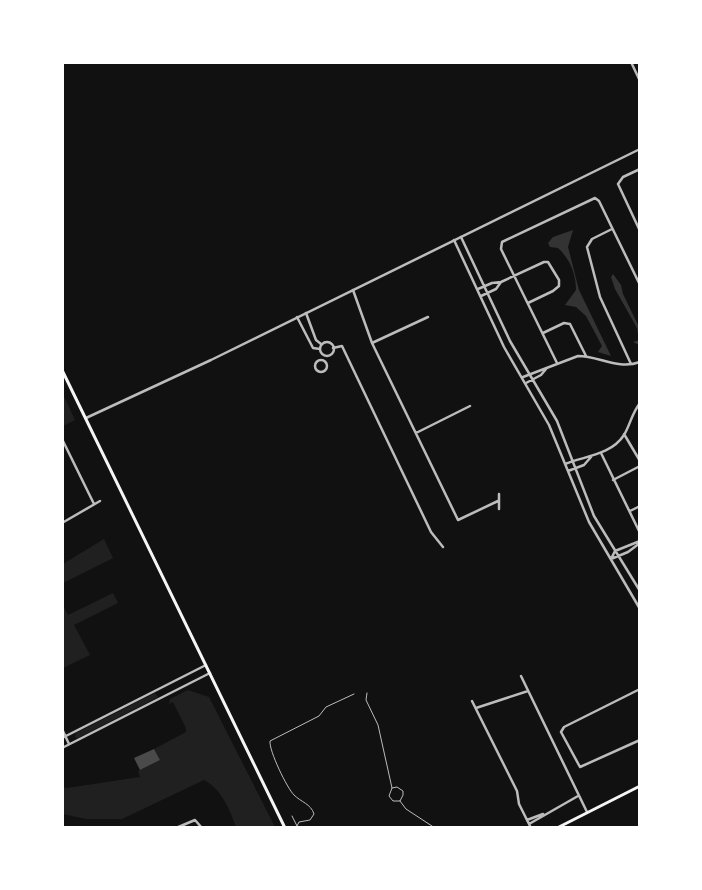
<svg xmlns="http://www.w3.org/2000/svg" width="702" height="890" font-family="'DejaVu Sans',sans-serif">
	<rect width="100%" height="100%" fill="#111"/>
	<path fill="#202020" d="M 63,394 L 75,420 L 63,426 L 62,426 Z
		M 104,539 L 113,558 L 63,583 L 63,564 Z
		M 113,593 L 118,603 L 74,625 L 90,655 L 63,668 L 63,605 L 68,615 Z
		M 188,690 L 209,697 L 275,827 L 236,827 C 229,808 222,790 204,780 L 122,819 L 86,819 L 63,814 L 62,787 L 67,788 L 140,777 L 138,771 L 160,760 L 154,749 L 186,732 L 186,728 L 173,702 L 169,704 L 170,699 Z
		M 155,693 L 158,697 L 78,738 L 75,737 L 76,733 Z"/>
	<path fill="#333" d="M 573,230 L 568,247 L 579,290 L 611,356 L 598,352 L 602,346 L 586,316 L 576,307 L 565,305 L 576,290 C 576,274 570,259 558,248 L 550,247 L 548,243 L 553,237 Z
		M 613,274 L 621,285 L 623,294 L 639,327 L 639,345 L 633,342 L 639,340 L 637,328 L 615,289 L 611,277 Z"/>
	<path fill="#4a4a4a" d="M 154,749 L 160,760 L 140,770 L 134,758 Z"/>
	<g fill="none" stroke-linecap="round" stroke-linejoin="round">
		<path stroke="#bcbcbc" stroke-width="1" d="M 367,693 L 366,700 L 378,725 L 392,788 L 389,796 L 393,801 L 400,801 L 403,795 L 403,791 L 397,787 L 392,788
			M 400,801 L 406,809 L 435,828
			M 292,816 L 297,826 L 299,822 L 310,820 L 314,814 C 311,804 301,802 294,795 C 287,788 269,751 270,741 L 319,716 L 326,707 L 354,694"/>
		<path stroke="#bcbcbc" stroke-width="2.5" d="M 631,62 L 640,81
			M 640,169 L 623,177 L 618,184 L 640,231
			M 612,229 L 592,239 L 587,247 L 600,297 L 631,364
			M 461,237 L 510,341 L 557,421 L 594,516 L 640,591
			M 454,240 L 504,347 L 549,425 L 589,522 L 640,609
			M 478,289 L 492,283 L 501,282 L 544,262 L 548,262 L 559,280 L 559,286 L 553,291 L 528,303
			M 353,290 L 372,343 L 458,520 L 498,501
			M 481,296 L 496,289 L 501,282
			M 306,313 L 316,340 L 321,344
			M 297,317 L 313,348 L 320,349
			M 543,333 L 564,323 L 570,324 L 586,356
			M320 349a7 7 0 1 1 14 0a7 7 0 1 1-14 0Z
			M 372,343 L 428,317
			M 333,348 L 342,346 L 431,532 L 443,547
			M315 366a6 6 0 1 1 12 0a6 6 0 1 1-12 0Z
			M 557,363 L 501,249 L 502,242 L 595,198 L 599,201 L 640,285
			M 523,377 L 578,356 C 599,356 618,370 640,362
			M 526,383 L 541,375 L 546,369
			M 416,433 L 470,406
			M 624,434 L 640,461
			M 62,439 L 94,504
			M 601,453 L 640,533
			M 565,464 C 585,456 611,455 624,435 C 630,425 632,413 640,403
			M 568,471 L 584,465 L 591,457
			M 613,480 L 640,466
			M 499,494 L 499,509
			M 630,511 L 640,506
			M 62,523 L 100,501
			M 611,559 L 615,551 L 640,541
			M 611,559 L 628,552 L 640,543
			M 521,676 L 587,812
			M 640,689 L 564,727 L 561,732 L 580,767 L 640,740
			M 472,701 L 517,791 L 519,804 L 531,828
			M 476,708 L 528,691
			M 62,729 L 69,744
			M 62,738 L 206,665
			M 62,748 L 210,673
			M 527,820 L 543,814
			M 529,824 L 578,796
			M 176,828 L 195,820 L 202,828
			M 636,828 L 640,826"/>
		<path stroke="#bcbcbc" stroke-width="2.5" d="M 86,418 L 211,360 L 640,149"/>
		<path stroke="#f5f5f5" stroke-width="3" d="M 62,370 L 285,828
			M 557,828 L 640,786"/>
	</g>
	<rect width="702" height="890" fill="none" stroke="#ffffff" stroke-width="128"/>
</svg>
